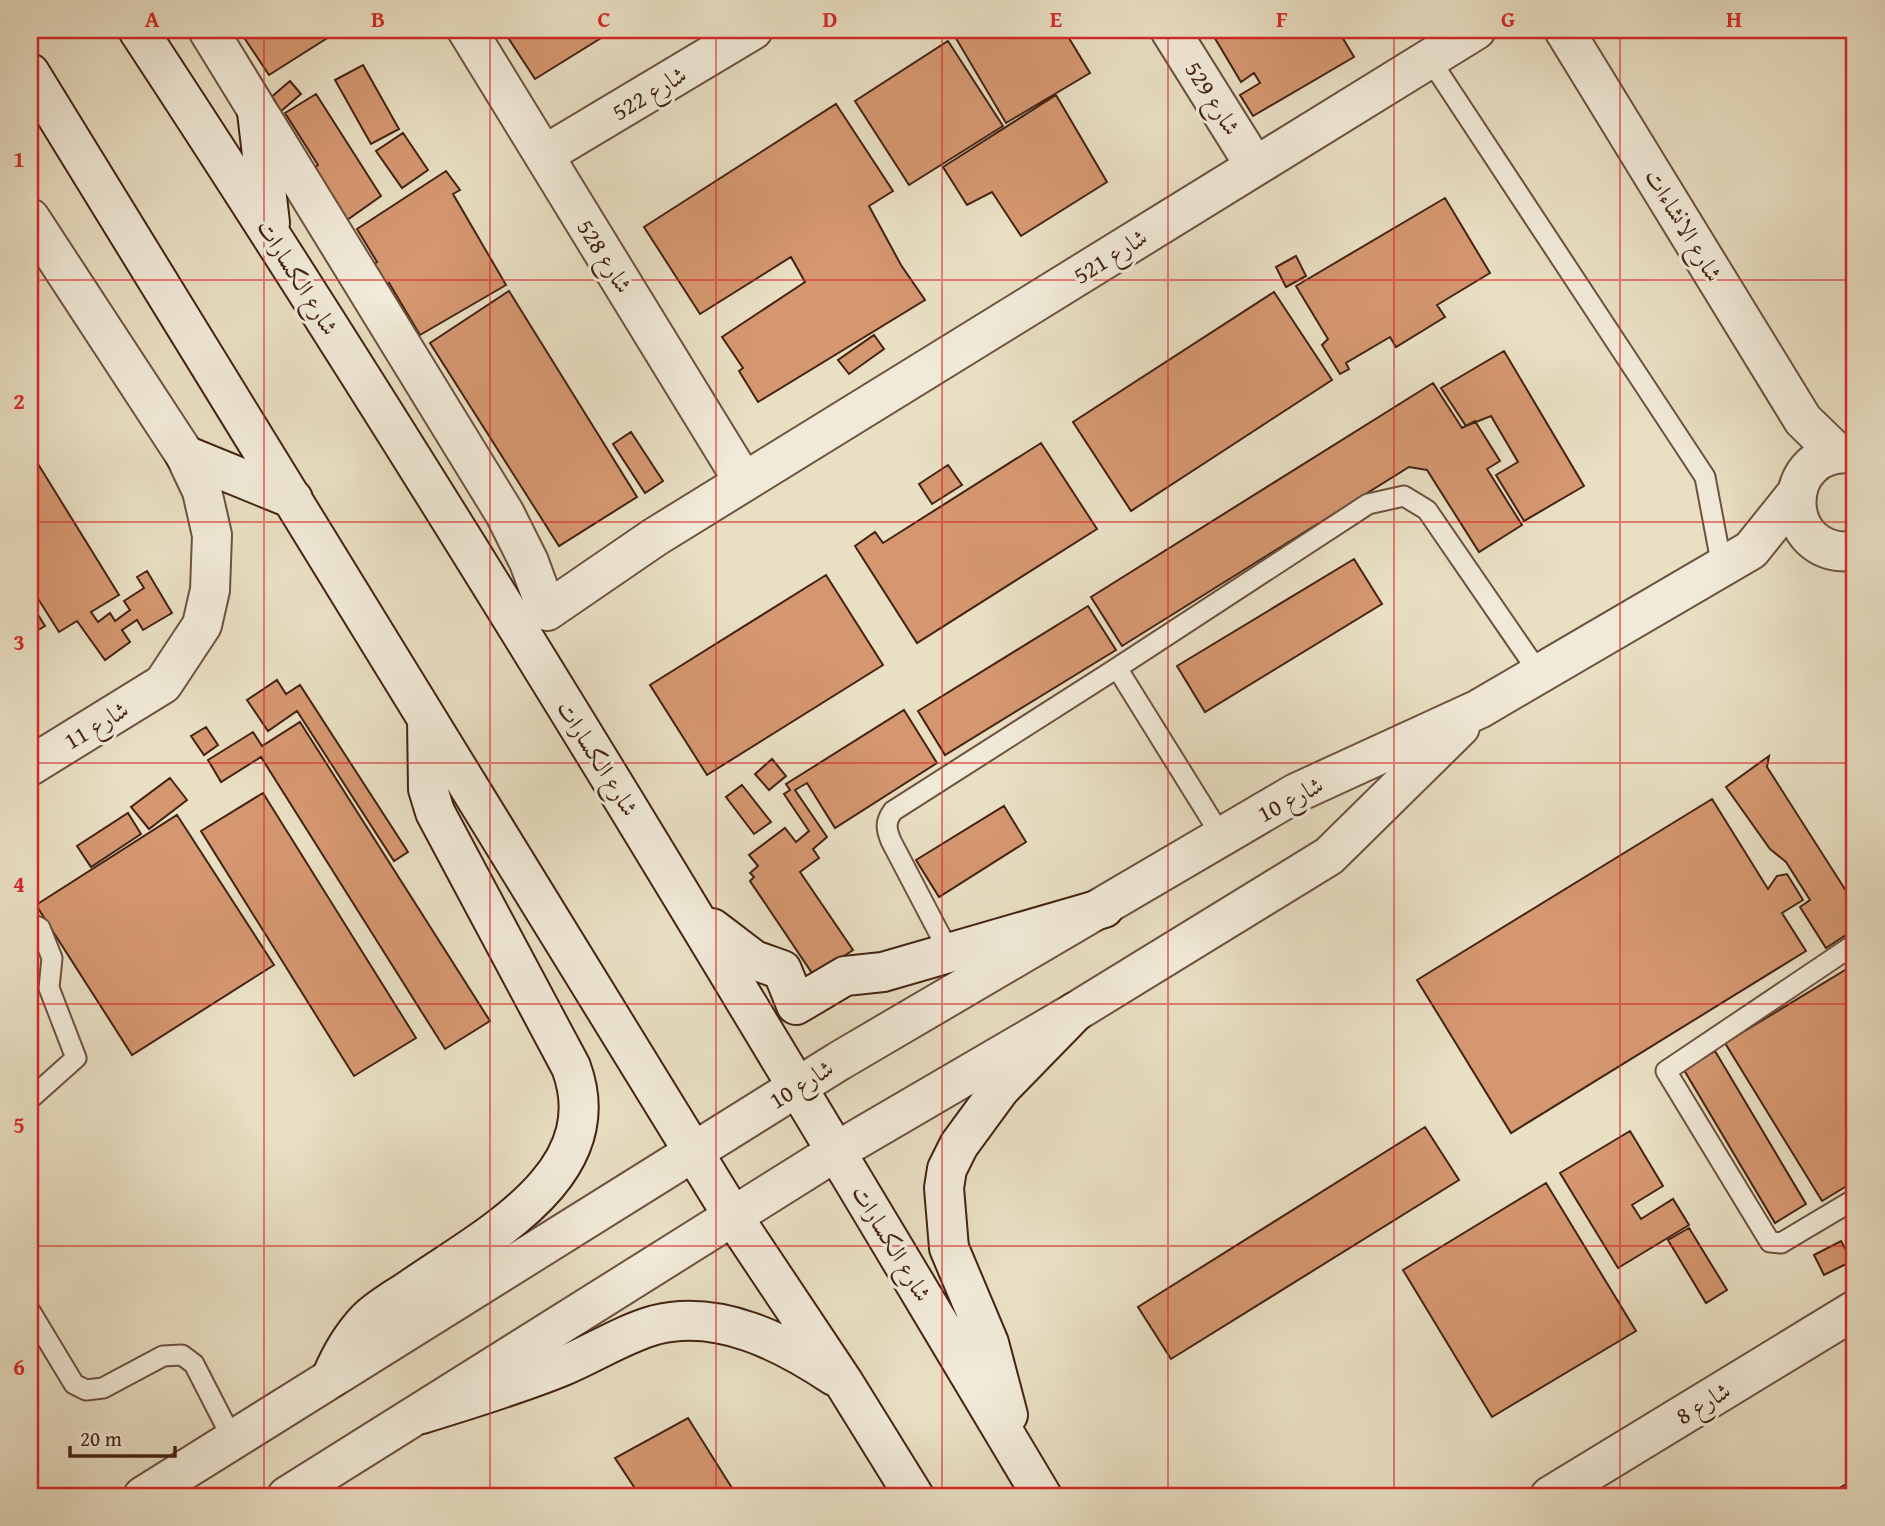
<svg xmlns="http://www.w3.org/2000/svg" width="1885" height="1526" font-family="'Gentium Book Plus',Amiri,serif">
	<rect width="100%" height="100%" fill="#e9dfc3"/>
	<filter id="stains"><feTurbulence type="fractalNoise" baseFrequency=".00286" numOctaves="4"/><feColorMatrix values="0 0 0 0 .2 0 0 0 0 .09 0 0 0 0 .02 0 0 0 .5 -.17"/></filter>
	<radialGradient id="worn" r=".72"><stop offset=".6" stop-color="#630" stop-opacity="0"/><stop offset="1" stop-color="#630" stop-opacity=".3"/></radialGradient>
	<path fill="#d59770" stroke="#442313" stroke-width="2" d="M 239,30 L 340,30 L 269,75 Z
		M 503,30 L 614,30 L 535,79 Z
		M 963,30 L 1064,30 L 1090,73 L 1006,123 L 954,35 Z
		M 1210,30 L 1338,30 L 1354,57 L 1253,116 L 1240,95 L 1260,83 L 1254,73 L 1241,82 Z
		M 948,41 L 1003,126 L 909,185 L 855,101 Z
		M 363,65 L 399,129 L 371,144 L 335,80 Z
		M 290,81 L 301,94 L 273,118 L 262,105 Z
		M 316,94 L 381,196 L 340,225 L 307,172 L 318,165 L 285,113 Z
		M 1056,95 L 1107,182 L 1021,236 L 992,192 L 967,205 L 943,167 Z
		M 836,104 L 893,191 L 869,206 L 901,265 L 925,300 L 758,402 L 739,371 L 743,368 L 722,337 L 805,282 L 791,257 L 700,314 L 644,227 Z
		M 403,133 L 428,170 L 402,188 L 376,151 Z
		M 446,171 L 460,190 L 453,194 L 506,285 L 420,335 L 389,283 L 378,291 L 364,271 L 377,262 L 357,229 Z
		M 1445,198 L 1490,273 L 1437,305 L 1445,317 L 1396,347 L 1390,337 L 1346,363 L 1349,369 L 1340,374 L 1322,345 L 1328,339 L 1296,286 Z
		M 1296,256 L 1306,276 L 1286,287 L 1276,267 Z
		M 509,291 L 637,497 L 559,546 L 430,343 Z
		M 1274,292 L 1332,380 L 1131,511 L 1073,422 Z
		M 874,335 L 884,349 L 849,374 L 838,360 Z
		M 1504,351 L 1584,486 L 1524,521 L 1496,475 L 1518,462 L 1491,416 L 1466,426 L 1441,388 Z
		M 1433,383 L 1462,428 L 1475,421 L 1500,461 L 1487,469 L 1522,525 L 1479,552 L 1427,470 L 1409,467 L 1122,646 L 1091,597 Z
		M 631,432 L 663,481 L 645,493 L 613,444 Z
		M 1041,443 L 1097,529 L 917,643 L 855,546 L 875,532 L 883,543 Z
		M 30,451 L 119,595 L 91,612 L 98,622 L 110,613 L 115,621 L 130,610 L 124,601 L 144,588 L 137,577 L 147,571 L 172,613 L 143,630 L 137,620 L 122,630 L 130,642 L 105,660 L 77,621 L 59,632 L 30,586 Z
		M 948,465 L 962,485 L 932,504 L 919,484 Z
		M 1354,559 L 1382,604 L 1205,712 L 1177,666 Z
		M 826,575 L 883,665 L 707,775 L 650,685 Z
		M 30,602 L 45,626 L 30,635 Z
		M 1088,606 L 1116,650 L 945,755 L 918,711 Z
		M 277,680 L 286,694 L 300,685 L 408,852 L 394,861 L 297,711 L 268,731 L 247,700 Z
		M 904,710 L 937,763 L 835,828 L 807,783 L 795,790 L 827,837 L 813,849 L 819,858 L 800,872 L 853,950 L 814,976 L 750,881 L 754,877 L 750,873 L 758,866 L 749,855 L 785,828 L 796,842 L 809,831 L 784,794 L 790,790 L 786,784 Z
		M 300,722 L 490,1021 L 445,1049 L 261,757 L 221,782 L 208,760 L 253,732 L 262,746 Z
		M 206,727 L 218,745 L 204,755 L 191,736 Z
		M 1769,756 L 1767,767 L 1855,905 L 1855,929 L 1826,948 L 1800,907 L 1810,900 L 1786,862 L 1770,849 L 1726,787 Z
		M 772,759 L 786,776 L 769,790 L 755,774 Z
		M 170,778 L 187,800 L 149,829 L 131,807 Z
		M 742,785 L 771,822 L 754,834 L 726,797 Z
		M 263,793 L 416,1038 L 354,1076 L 201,831 Z
		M 1712,799 L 1768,889 L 1777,876 L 1787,874 L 1803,900 L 1782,913 L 1806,951 L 1511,1133 L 1417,980 Z
		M 1004,806 L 1026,842 L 939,897 L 916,860 Z
		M 128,813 L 141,834 L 91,867 L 77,846 Z
		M 177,815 L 274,965 L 132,1055 L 36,905 Z
		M 1855,964 L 1855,1181 L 1822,1201 L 1725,1043 Z
		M 1715,1051 L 1806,1204 L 1775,1223 L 1684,1070 Z
		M 1425,1127 L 1459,1180 L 1171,1359 L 1138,1307 Z
		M 1630,1131 L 1663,1186 L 1632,1205 L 1641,1219 L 1673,1199 L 1689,1225 L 1618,1268 L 1560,1173 Z
		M 1546,1183 L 1636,1331 L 1492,1417 L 1403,1270 Z
		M 1689,1228 L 1727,1290 L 1706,1303 L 1668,1240 Z
		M 1841,1241 L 1852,1261 L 1824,1275 L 1814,1255 Z
		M 688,1418 L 737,1496 L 640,1496 L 615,1458 Z
		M 1855,1479 L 1855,1496 L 1826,1496 Z"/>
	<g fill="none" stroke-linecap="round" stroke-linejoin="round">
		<g stroke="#6d523f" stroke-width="23">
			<path id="lane" d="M 1429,58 L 1705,477 L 1722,567
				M 1222,837 L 1117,668 L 1368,504 L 1404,496 L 1427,510 L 1539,673
				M 30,923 L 40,928 L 52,958 L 49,988 L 76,1058 L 30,1099
				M 1855,944 L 1666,1071 L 1770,1242 L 1781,1243 L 1855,1199
				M 949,952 L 891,841 C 886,829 885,822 893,811 L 1117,668
				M 30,1311 L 74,1384 L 86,1390 L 103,1388 L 163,1356 L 182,1355 L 194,1364 L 233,1440"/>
		</g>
		<g stroke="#6d523f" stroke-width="42">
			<path id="street" d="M 208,30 L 505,514 L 529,562 L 547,611 L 655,537 L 1476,30
				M 467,30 L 744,482
				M 1170,30 L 1255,166
				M 1564,30 L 1803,420 L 1837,453
				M 544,155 L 753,30
				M 30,218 L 185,455 L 202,491 L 212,535 L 210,590 L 202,625 L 163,684 L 30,766
				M 1855,454 C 1777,444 1777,560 1855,551
				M 143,1496 L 839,1061 L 1296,793 L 1479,709 L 1751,550 L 1796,494
				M 287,1496 L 837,1151 L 1075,1012 L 1329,856 L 1460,727
				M 1550,1496 L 1855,1310"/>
		</g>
		<g stroke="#442313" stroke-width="42">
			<path id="secondary" d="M 138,30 C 453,510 748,1003 1042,1496
				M 30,73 L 734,1218 L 844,1383 L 914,1496
				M 257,112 L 270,223
				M 185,455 L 293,499
				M 712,928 L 754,960 L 782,970 L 796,1005 L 845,976 L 883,972 L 1104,908
				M 331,1378 C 340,1356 350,1338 367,1320 C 378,1309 393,1300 406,1292 C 479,1240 612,1177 571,1067 L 435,812 L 428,789 L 427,719
				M 422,1414 C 469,1399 517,1385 563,1366 C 594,1353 623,1334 655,1325 C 719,1309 783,1342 834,1376
				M 1008,1415 L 989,1343 L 949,1248 L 944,1188 L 947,1169 L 959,1145 L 1000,1089 L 1075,1012"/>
		</g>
		<use href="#lane" stroke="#f1ead8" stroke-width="19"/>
		<use href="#street" stroke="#f1ead8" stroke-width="38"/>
		<use href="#secondary" stroke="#f1ead8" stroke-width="38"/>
	</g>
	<path fill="none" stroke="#d62828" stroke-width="2" stroke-opacity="0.55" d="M 264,30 L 264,1496M 490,30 L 490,1496M 716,30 L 716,1496M 942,30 L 942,1496M 1168,30 L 1168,1496M 1394,30 L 1394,1496M 1620,30 L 1620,1496M 30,280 L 1855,280M 30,522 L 1855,522M 30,763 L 1855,763M 30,1004 L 1855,1004M 30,1246 L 1855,1246"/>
	<g text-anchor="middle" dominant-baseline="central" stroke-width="6" stroke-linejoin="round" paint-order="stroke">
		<g font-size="24" fill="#442313" stroke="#f1ead8">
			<text transform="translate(649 93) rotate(-31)">شارع 522</text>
			<text transform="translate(1213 98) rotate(58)">شارع 529</text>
			<text transform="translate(1684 225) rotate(59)">شارع الانشاءات</text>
			<text transform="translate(605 256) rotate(58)">شارع 528</text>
			<text transform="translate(1110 256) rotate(-32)">شارع 521</text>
			<text transform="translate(298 277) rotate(58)">شارع الكسارات</text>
			<text transform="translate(96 725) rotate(-31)">شارع 11</text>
			<text transform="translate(598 758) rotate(58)">شارع الكسارات</text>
			<text transform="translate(1290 799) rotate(-28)">شارع 10</text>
			<text transform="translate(801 1084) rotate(-32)">شارع 10</text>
			<text transform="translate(892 1243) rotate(59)">شارع الكسارات</text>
			<text transform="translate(1703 1403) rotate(-31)">شارع 8</text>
		</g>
	</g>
	<rect width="1885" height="1526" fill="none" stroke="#e9dfc3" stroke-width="77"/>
	<path d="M70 1446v10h105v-10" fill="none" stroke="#442313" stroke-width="3.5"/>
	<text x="80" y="1446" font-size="21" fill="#442313" stroke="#f1ead8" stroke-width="5" paint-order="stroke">20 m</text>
	<rect x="38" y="38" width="1808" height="1450" fill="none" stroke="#d62828" stroke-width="2.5"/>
	<g font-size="23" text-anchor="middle" font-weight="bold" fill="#d62828">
		<text x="152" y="27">A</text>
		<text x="378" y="27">B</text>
		<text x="604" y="27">C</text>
		<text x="830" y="27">D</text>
		<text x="1056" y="27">E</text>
		<text x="1282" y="27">F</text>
		<text x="1508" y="27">G</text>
		<text x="1734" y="27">H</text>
		<text x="19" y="167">1</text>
		<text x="19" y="409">2</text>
		<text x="19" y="650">3</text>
		<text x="19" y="892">4</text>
		<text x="19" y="1133">5</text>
		<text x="19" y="1375">6</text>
	</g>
	<rect width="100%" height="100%" filter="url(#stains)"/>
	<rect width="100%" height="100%" fill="url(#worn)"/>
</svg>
